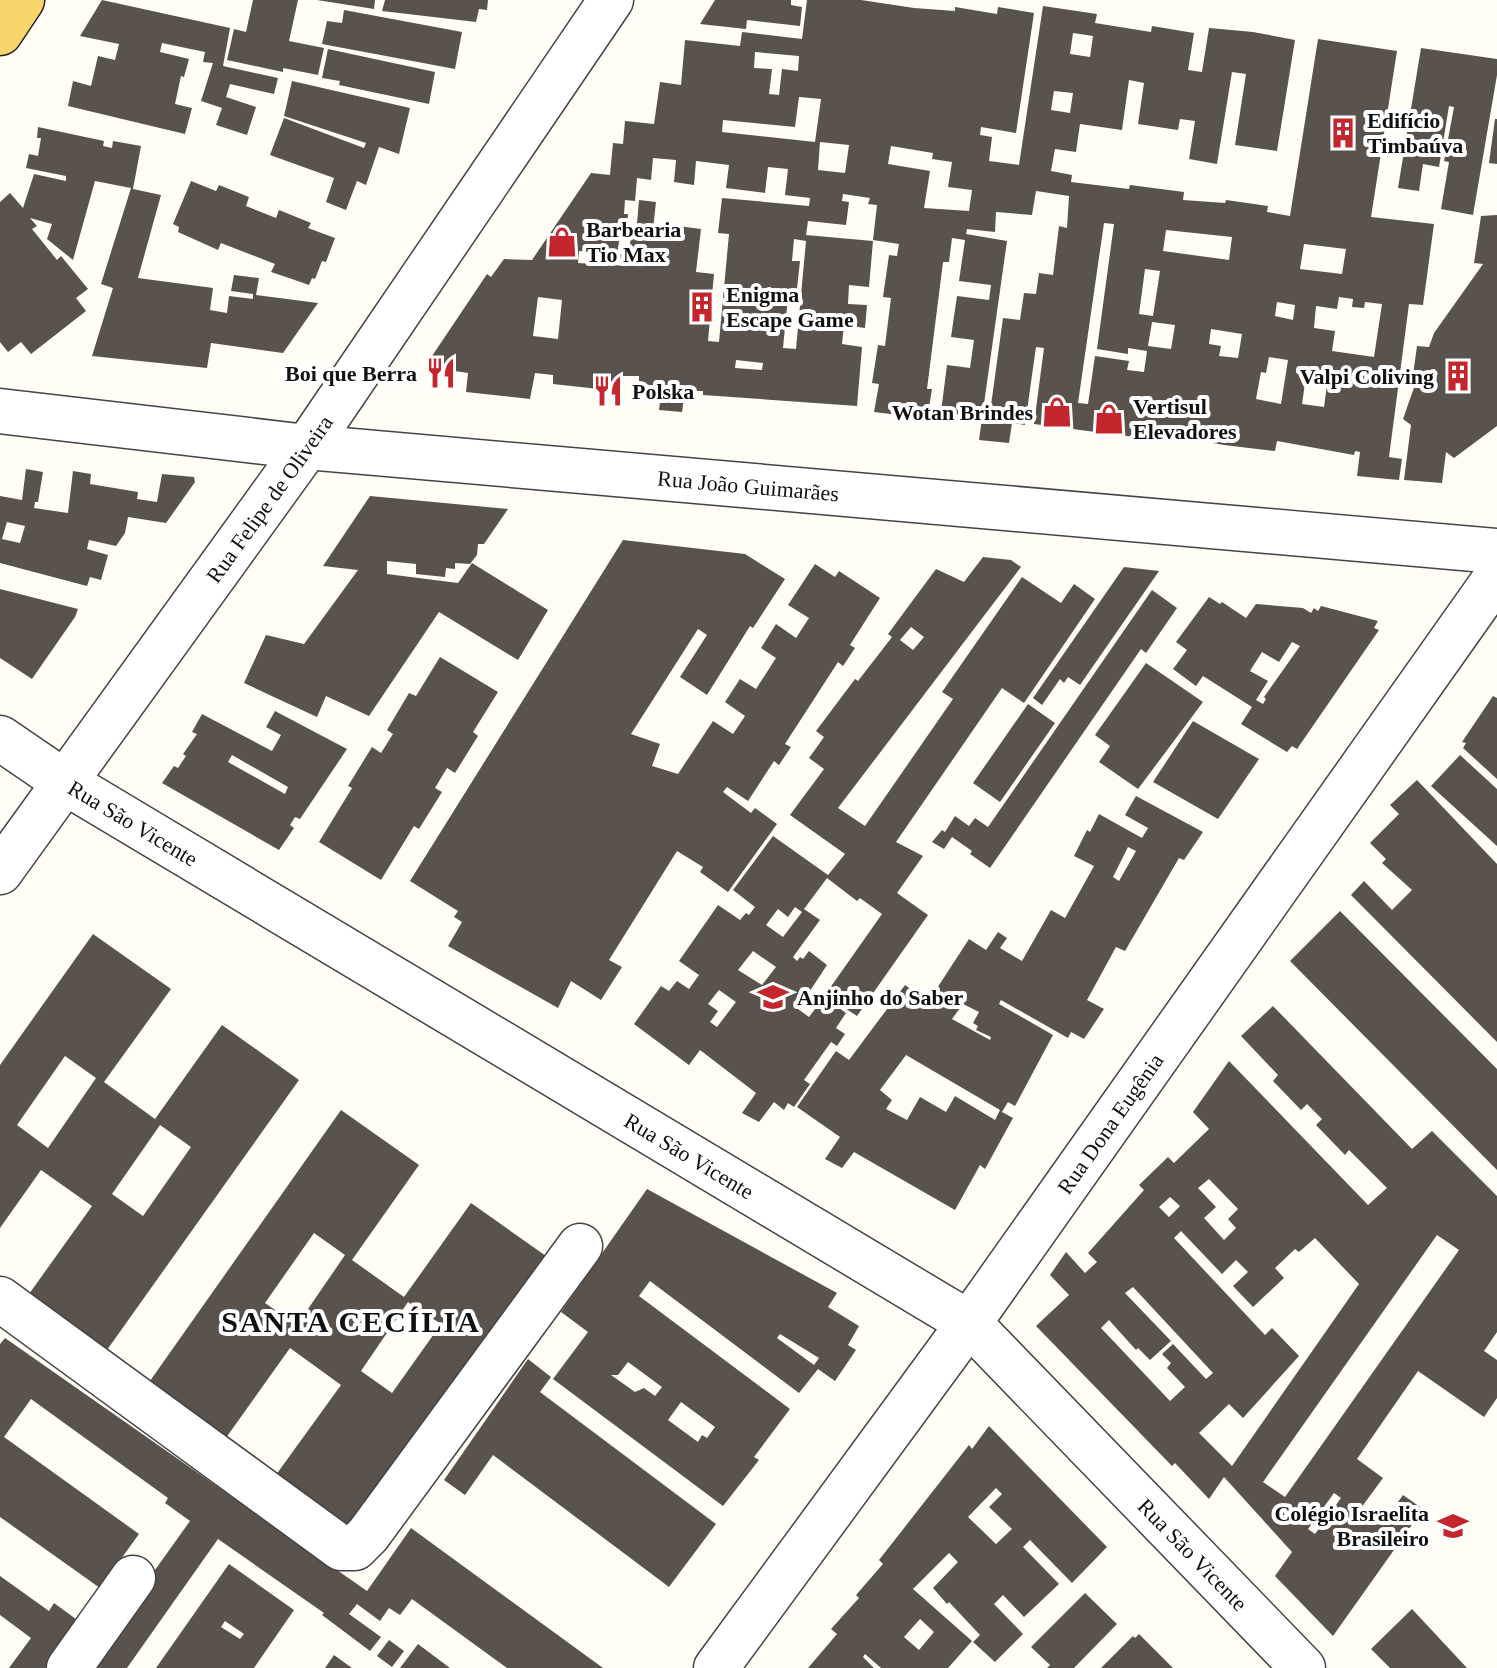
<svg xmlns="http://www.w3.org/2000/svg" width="1497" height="1668" font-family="Georgia,serif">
	<rect width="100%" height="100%" fill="#fffdf5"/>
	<path fill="#5a524d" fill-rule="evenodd" d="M 102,0 L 230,28 L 223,66 L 278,78 L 274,94 L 230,84 L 226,97 L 256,107 L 247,135 L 216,125 L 222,108 L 201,101 L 213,63 L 203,62 L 205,52 L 162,43 L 160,52 L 189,59 L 184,77 L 181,76 L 175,104 L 192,108 L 185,134 L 68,106 L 73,81 L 91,86 L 98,56 L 115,60 L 119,44 L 80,36 Z
		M 253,0 L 298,0 L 289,41 L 324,48 L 318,75 L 283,68 L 283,72 L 227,60 L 234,29 L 246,32 Z
		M 317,0 L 375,0 L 374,9 Z
		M 385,0 L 488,0 L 487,10 L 479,9 L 476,22 L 382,11 Z
		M 715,0 L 791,0 L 791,5 L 802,7 L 800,26 L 747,20 L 746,29 L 700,24 Z
		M 807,0 L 861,0 L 914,8 L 955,11 L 955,7 L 997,14 L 998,7 L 1034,13 L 1016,133 L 981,127 L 980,135 L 992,137 L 989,161 L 1019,165 L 1043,6 L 1097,14 L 1095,23 L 1151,32 L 1152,26 L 1194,33 L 1188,70 L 1202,72 L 1209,28 L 1253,32 L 1295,40 L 1277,151 L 1235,145 L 1246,74 L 1232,72 L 1217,164 L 1189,159 L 1195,121 L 1180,119 L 1178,130 L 1138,124 L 1144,83 L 1129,80 L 1122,130 L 1080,124 L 1076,152 L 1055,149 L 1051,171 L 1072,175 L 1071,182 L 1129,189 L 1130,185 L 1184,192 L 1183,200 L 1225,203 L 1226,200 L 1268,206 L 1267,212 L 1290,216 L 1318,39 L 1397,51 L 1371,217 L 1434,224 L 1423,305 L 1409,304 L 1389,457 L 1402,459 L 1399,480 L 1357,476 L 1360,452 L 1355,451 L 1354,455 L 1277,441 L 1275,451 L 1224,445 L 1135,429 L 1134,437 L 1034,424 L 1044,348 L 1036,347 L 1025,425 L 1012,423 L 1009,443 L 979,440 L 982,418 L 989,420 L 1003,318 L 1020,320 L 1024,293 L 1036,294 L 1039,273 L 1053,275 L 1059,226 L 1067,228 L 1069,196 L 1036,191 L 1032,215 L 996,212 L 995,232 L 967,229 L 966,234 L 1007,241 L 982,418 L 941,412 L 947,365 L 970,368 L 974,340 L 951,337 L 957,296 L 989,300 L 991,285 L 959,281 L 965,240 L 952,238 L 949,262 L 943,262 L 927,389 L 932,389 L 927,420 L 909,417 L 909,413 L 898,412 L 899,415 L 874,412 L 879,384 L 872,383 L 878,345 L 885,346 L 891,298 L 883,297 L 889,255 L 897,256 L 899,244 L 873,240 L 877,205 L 868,204 L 870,198 L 843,194 L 842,201 L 849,202 L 846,225 L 808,221 L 806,235 L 873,241 L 869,287 L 849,285 L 848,304 L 867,305 L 865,328 L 844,325 L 842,344 L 862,347 L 857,406 L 703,395 L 703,391 L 685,391 L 682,412 L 659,410 L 662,386 L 639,384 L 639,376 L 618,376 L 617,391 L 553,384 L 553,375 L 535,373 L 530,399 L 466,392 L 468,373 L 442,369 L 432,364 L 432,356 L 487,274 L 491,277 L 504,259 L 532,260 L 591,173 L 610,175 L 613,143 L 623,144 L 625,121 L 654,124 L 660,82 L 681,85 L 685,40 L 740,46 L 742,32 L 802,39 ZM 1073,33 L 1093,36 L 1090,57 L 1070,54 ZM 755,52 L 799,56 L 798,71 L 782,69 L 779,95 L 769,94 L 772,69 L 754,68 ZM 1054,91 L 1073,93 L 1070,113 L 1051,110 ZM 799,97 L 821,99 L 815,142 L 722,132 L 723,120 L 795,127 ZM 820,142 L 849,145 L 845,173 L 818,170 ZM 891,146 L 933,153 L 932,159 L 952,162 L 948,187 L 972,190 L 969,211 L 924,208 L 930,171 L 888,164 ZM 653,158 L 676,160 L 674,182 L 694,185 L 696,161 L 729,165 L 726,188 L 765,193 L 768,167 L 788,169 L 785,195 L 810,198 L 809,206 L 722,198 L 718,233 L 729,234 L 719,342 L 708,341 L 714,274 L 696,272 L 701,229 L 678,226 L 676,240 L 652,238 L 656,202 L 639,200 L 636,235 L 631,234 L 628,266 L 578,263 L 579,251 L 593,252 L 592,259 L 622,262 L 623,254 L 617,254 L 620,236 L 626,236 L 628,214 L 624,214 L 625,200 L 635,201 L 637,178 L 651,180 ZM 1104,223 L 1114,224 L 1097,349 L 1128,354 L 1128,348 L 1147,351 L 1144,372 L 1127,370 L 1129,361 L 1095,356 L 1088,404 L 1078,403 ZM 1166,230 L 1232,237 L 1229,260 L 1163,251 ZM 794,239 L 806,241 L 796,349 L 783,348 L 788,297 L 796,298 L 800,261 L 792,261 ZM 1304,244 L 1346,249 L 1342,274 L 1300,269 ZM 1145,269 L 1160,271 L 1153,316 L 1139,314 ZM 538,297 L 562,300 L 558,339 L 533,336 ZM 1339,297 L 1353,299 L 1352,307 L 1364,308 L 1365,302 L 1382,304 L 1374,357 L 1332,351 L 1335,331 L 1314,328 L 1316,306 L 1337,309 ZM 1277,302 L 1295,305 L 1293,320 L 1275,316 ZM 1152,322 L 1175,325 L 1171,349 L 1148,346 ZM 1211,329 L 1242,334 L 1238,358 L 1219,356 L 1221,346 L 1209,344 ZM 1269,357 L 1288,360 L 1281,404 L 1256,399 L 1261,372 L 1266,373 ZM 736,360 L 763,363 L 762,370 L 735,368 ZM 1305,383 L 1327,385 L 1324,407 L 1302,404 Z
		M 344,10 L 462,32 L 455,69 L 322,44 L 327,21 L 342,23 Z
		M 1421,48 L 1497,59 L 1497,75 L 1473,215 L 1441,209 L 1449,162 L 1444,161 L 1454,107 L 1449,106 L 1439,167 L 1423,164 L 1419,191 L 1398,188 Z
		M 328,49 L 435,72 L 429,104 L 339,85 L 340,81 L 322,78 Z
		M 292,81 L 410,108 L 399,154 L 379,147 L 366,185 L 357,181 L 346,210 L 326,202 L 334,178 L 270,155 L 284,118 L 364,148 L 366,143 L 284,116 Z
		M 1495,119 L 1497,119 L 1497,164 L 1489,163 Z
		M 38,127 L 104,141 L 103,146 L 112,148 L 113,141 L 141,146 L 133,189 L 161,195 L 138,278 L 213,288 L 210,310 L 227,313 L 229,296 L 253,299 L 253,294 L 231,291 L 234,275 L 259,278 L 256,295 L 318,303 L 283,353 L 211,343 L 207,368 L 92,356 L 113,288 L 101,284 L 131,188 L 95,181 L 73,260 L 47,239 L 52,224 L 30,218 L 37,226 L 32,229 L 57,260 L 61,256 L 88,289 L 76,298 L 86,311 L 31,354 L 21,342 L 8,352 L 0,342 L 0,202 L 10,193 L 23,208 L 34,174 L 66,181 L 66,176 L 26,168 L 29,154 L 38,156 L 41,138 L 37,138 Z
		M 191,181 L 216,191 L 219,185 L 249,197 L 246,206 L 276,218 L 279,210 L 311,223 L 308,228 L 335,238 L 326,262 L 322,261 L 315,279 L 312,278 L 309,285 L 289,278 L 271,272 L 275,264 L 221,243 L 218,250 L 178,232 L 179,227 L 173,224 Z
		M 1497,215 L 1497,426 L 1454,458 L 1446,452 L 1442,483 L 1404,480 L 1411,425 L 1403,419 L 1416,382 L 1412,382 L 1417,346 L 1429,347 L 1434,333 L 1483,264 L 1474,263 L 1481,216 Z
		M 26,469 L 43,472 L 38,502 L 35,502 L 34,508 L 68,513 L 73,471 L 91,474 L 90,484 L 138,492 L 137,499 L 157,502 L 162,474 L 194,477 L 195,482 L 166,523 L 128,517 L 125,533 L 116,546 L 89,540 L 87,549 L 108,555 L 101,580 L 90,577 L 87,586 L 0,563 L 0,496 L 22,500 ZM 7,522 L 25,526 L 20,543 L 2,539 Z
		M 370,496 L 508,509 L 484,544 L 478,544 L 477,555 L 470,564 L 455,563 L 455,569 L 446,568 L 445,577 L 416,574 L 416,564 L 387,561 L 387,574 L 458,583 L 472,563 L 548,610 L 518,660 L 439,612 L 369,716 L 326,696 L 317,717 L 244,683 L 266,635 L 304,644 L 358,570 L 323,566 Z
		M 623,540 L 745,554 L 785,579 L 753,628 L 750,626 L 707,695 L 680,677 L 707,635 L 698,629 L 631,734 L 660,744 L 652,766 L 678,774 L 713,721 L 733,734 L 745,716 L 725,702 L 740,679 L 756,689 L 776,658 L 761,648 L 776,624 L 796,638 L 809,618 L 788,605 L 815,564 L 835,577 L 839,571 L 880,598 L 850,645 L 855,648 L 843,666 L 838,662 L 785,744 L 791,747 L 779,765 L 774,761 L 748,801 L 727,787 L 723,792 L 751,813 L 755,808 L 777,824 L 728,892 L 700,872 L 703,867 L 677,851 L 609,960 L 622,967 L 601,1000 L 571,981 L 558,1008 L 448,946 L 462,922 L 454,917 L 458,911 L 410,881 Z
		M 983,557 L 1011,560 L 1021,567 L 838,808 L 865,826 L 953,699 L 942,692 L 1022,577 L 1061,603 L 1074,584 L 1095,599 L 1024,703 L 1002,688 L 896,842 L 923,856 L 897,893 L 928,915 L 857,1016 L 825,995 L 882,914 L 860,898 L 857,901 L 827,878 L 804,909 L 820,920 L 793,957 L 797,961 L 800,957 L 803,959 L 809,951 L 827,965 L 798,1009 L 809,1017 L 824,997 L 846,1013 L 836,1028 L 845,1034 L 837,1046 L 831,1042 L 804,1080 L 810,1084 L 794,1107 L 788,1103 L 784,1110 L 774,1102 L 759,1122 L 742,1113 L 756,1093 L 700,1050 L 689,1065 L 634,1024 L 661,986 L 669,991 L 677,981 L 689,989 L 699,975 L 679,961 L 718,905 L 740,920 L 746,913 L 749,915 L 755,907 L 733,890 L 773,836 L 828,875 L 845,854 L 790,815 L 824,769 L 809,758 L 824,737 L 816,731 L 855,679 L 858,681 L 892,637 L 888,634 L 936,569 L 964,582 ZM 911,627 L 924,637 L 913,650 L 900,640 ZM 795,907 L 802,912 L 783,937 L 766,925 L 778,909 L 788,917 ZM 753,951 L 776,967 L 762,985 L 738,970 ZM 719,990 L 736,1002 L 717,1027 L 710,1022 L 718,1011 L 708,1004 Z
		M 1124,567 L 1159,571 L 1080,685 L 1068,677 L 1064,683 L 1060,679 L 1042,705 L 1033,698 Z
		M 0,589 L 78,609 L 75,617 L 32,679 L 0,658 Z
		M 1152,590 L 1177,608 L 1146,653 L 1141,649 L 990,868 L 970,854 L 972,851 L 952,837 L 944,849 L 932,842 L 942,830 L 945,832 L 955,816 L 969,826 L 975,818 L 988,827 Z
		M 1209,597 L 1220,604 L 1222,602 L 1246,618 L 1256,604 L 1303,608 L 1311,613 L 1314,608 L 1318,611 L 1321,606 L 1378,621 L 1374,628 L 1379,630 L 1297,749 L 1292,746 L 1287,752 L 1241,724 L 1252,707 L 1203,676 L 1196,686 L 1173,669 L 1187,650 L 1176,642 ZM 1292,642 L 1300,646 L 1264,697 L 1266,699 L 1263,704 L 1256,700 L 1268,681 L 1250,671 L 1262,652 L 1279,662 Z
		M 440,657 L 498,692 L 473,732 L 478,736 L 455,773 L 447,768 L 435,788 L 442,792 L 419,829 L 414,826 L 381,880 L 319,842 L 352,788 L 348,786 L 372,747 L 381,753 L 393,734 L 387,730 L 409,693 L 416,696 Z
		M 1146,663 L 1203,702 L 1138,789 L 1099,762 L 1110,746 L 1095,735 Z
		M 1493,696 L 1497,698 L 1497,779 L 1463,748 L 1466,743 L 1462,742 Z
		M 1028,704 L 1055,723 L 1000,802 L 973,783 Z
		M 275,711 L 347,749 L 300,819 L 295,817 L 290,825 L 294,828 L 279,850 L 162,783 L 174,766 L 178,768 L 186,756 L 183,754 L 197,734 L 192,732 L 202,714 L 272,751 L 281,735 L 266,727 ZM 232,755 L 288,787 L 285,794 L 228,762 Z
		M 1193,721 L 1259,759 L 1218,819 L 1153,782 Z
		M 1460,755 L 1497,789 L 1497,846 L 1431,786 Z
		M 1417,780 L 1497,864 L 1497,1042 L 1351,895 L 1364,881 L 1392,910 L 1412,890 L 1382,863 L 1386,859 L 1370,843 L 1399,814 L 1390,805 Z
		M 1136,796 L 1203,832 L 1184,860 L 1179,858 L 1125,951 L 1116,947 L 1087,1000 L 1104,1009 L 1084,1039 L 1071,1032 L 1068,1038 L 1001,1000 L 999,1004 L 1053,1035 L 1015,1106 L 1008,1102 L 1002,1112 L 1013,1118 L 985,1169 L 980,1165 L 955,1210 L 854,1152 L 842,1168 L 825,1159 L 840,1137 L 797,1107 L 836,1051 L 849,1060 L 905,985 L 928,1002 L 969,939 L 986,950 L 998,932 L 1007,938 L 1000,948 L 1022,961 L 1051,910 L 1065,918 L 1094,866 L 1074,856 L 1087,830 L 1090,832 L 1099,814 L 1142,838 L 1148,828 L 1125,815 ZM 1128,847 L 1136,851 L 1119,881 L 1113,877 ZM 963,1004 L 979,1012 L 973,1023 L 978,1026 L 976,1030 L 991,1037 L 990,1040 L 952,1019 ZM 906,1055 L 1000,1110 L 995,1120 L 955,1096 L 946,1112 L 920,1097 L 907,1120 L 886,1109 L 892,1100 L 880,1090 Z
		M 1340,911 L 1497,1069 L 1497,1170 L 1290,961 Z
		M 93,934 L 171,989 L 104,1082 L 155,1119 L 222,1025 L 299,1080 L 102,1357 L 24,1301 L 92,1206 L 41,1170 L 0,1228 L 0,1065 ZM 65,1056 L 96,1078 L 48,1148 L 17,1125 ZM 160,1125 L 191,1147 L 143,1216 L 112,1194 Z
		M 1273,1006 L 1412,1149 L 1432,1131 L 1497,1196 L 1497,1332 L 1484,1351 L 1497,1360 L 1497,1398 L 1484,1417 L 1418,1371 L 1357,1459 L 1383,1478 L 1361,1508 L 1383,1523 L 1403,1495 L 1423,1509 L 1333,1636 L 1275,1576 L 1292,1552 L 1224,1477 L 1209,1499 L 1175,1463 L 1172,1466 L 1036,1326 L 1069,1295 L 1050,1275 L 1066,1252 L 1085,1273 L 1097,1262 L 1088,1253 L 1144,1190 L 1139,1185 L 1168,1157 L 1174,1163 L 1209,1129 L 1193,1112 L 1229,1061 L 1368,1205 L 1387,1188 L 1349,1150 L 1345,1155 L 1316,1125 L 1322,1119 L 1307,1104 L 1301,1110 L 1273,1081 L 1278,1075 L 1241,1036 ZM 1209,1179 L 1238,1209 L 1228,1219 L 1236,1228 L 1224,1240 L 1204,1218 L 1216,1207 L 1198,1188 ZM 1170,1197 L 1180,1206 L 1169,1217 L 1159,1207 ZM 1181,1231 L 1222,1274 L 1236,1260 L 1248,1272 L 1233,1286 L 1253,1307 L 1284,1278 L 1275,1268 L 1295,1249 L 1299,1252 L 1315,1238 L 1359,1284 L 1232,1466 L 1199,1433 L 1229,1404 L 1243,1418 L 1299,1356 L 1272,1328 L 1265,1335 L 1174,1238 ZM 1437,1235 L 1459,1250 L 1285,1497 L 1263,1482 ZM 1133,1287 L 1213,1373 L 1206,1379 L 1173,1344 L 1162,1354 L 1171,1363 L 1167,1368 L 1185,1387 L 1170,1401 L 1101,1328 L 1109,1320 L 1136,1350 L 1138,1348 L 1150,1360 L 1171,1341 L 1125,1293 ZM 1334,1493 L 1341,1498 L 1315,1534 L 1308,1529 Z
		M 341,1110 L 419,1165 L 352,1260 L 404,1297 L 471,1203 L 546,1256 L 350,1534 L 273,1479 L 341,1385 L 290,1348 L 223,1442 L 145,1388 ZM 314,1233 L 345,1255 L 297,1325 L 265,1303 ZM 408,1302 L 441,1324 L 392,1393 L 361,1371 Z
		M 647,1189 L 837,1293 L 828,1307 L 859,1326 L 848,1345 L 856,1350 L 835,1381 L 818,1369 L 799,1393 L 650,1281 L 639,1296 L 790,1409 L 754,1457 L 759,1460 L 723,1506 L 553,1379 L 588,1332 L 561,1312 ZM 780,1334 L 819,1358 L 814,1365 L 777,1338 ZM 628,1362 L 662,1387 L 655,1396 L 644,1388 L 635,1392 L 611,1375 L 618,1375 ZM 681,1402 L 715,1427 L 707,1438 L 702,1435 L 698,1442 L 668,1420 Z
		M 5,1338 L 367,1591 L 411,1528 L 603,1668 L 507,1668 L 412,1599 L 400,1615 L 389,1608 L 380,1621 L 357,1604 L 349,1614 L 381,1637 L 370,1651 L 322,1615 L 324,1613 L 218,1539 L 127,1668 L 85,1668 L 190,1521 L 165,1503 L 168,1498 L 31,1399 L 4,1437 L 139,1534 L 100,1588 L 0,1517 L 0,1344 Z
		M 528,1359 L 551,1377 L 540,1392 L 716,1524 L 669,1587 L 493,1455 L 465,1495 L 444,1480 Z
		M 989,1426 L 1107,1547 L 1072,1583 L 1030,1540 L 1023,1547 L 1059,1584 L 1024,1617 L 1003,1595 L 994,1604 L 1023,1634 L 995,1662 L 973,1642 L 980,1635 L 949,1602 L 947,1604 L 933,1588 L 958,1562 L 949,1553 L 913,1589 L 972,1641 L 948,1668 L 881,1668 L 865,1654 L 863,1657 L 874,1668 L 808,1668 L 837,1634 L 831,1629 L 859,1598 L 856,1595 L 883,1564 L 879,1560 L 969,1445 L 972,1449 ZM 996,1488 L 1002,1494 L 989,1507 L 1012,1529 L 996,1544 L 968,1517 ZM 920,1619 L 934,1632 L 919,1650 L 904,1637 Z
		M 229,1564 L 294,1610 L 254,1668 L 156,1668 ZM 225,1621 L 244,1634 L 240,1639 L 221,1627 Z
		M 0,1576 L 49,1611 L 54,1603 L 80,1622 L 54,1668 L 9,1668 L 31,1638 L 0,1615 Z
		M 1085,1593 L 1117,1624 L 1074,1668 L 1047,1668 L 1050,1665 L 1031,1647 Z
		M 1412,1609 L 1467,1668 L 1390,1668 L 1371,1649 Z
		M 1139,1634 L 1173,1668 L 1101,1668 L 1133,1636 L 1135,1638 Z
		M 389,1640 L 404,1651 L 392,1667 L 377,1656 Z
		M 418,1644 L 450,1668 L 400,1668 Z
		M 334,1655 L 352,1668 L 325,1668 Z"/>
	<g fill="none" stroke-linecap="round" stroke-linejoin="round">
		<g stroke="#444" stroke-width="47">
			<g id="minor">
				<path id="s1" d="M 0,411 L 307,447 L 1497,551"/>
				<path id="s2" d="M 0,738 L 63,781 L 969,1323 L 1303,1668"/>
				<path id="s3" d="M 0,872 L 307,447 L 611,0"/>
				<path d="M 0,1299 L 341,1548 L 355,1548 L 368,1535 L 580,1246"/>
				<path d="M 69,1668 L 133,1578"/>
				<path id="s4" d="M 716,1668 L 969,1323 L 1497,576"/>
			</g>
		</g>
		<g stroke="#222" stroke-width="47">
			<path id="major" d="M 0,33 L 22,0"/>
		</g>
		<use href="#minor" stroke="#fff" stroke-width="44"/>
		<use href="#major" stroke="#f9d66b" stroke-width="44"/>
	</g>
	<defs>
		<g id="building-bare" transform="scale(2.4)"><path d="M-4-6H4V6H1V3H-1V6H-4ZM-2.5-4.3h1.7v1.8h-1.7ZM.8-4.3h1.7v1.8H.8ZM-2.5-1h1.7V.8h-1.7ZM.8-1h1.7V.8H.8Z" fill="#c4262e" stroke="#fff" stroke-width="2.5" paint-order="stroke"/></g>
		<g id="shop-bare" transform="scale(2.4)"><path d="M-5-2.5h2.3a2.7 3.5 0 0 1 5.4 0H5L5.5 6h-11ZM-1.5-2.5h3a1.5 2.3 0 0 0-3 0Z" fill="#c4262e" stroke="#fff" stroke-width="2.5" paint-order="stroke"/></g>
		<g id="restaurant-bare" transform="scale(2.4)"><path d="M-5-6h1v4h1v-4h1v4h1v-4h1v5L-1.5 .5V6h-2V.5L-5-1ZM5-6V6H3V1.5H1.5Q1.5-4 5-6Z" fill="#c4262e" stroke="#fff" stroke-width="2.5" paint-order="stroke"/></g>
		<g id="school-bare" transform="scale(2.4)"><path d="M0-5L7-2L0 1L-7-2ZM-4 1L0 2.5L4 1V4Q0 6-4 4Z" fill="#c4262e" stroke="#fff" stroke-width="2.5" paint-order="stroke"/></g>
	</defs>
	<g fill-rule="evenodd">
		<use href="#building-bare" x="1343" y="133"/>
		<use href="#shop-bare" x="562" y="242"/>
		<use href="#building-bare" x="702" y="307"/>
		<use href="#restaurant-bare" x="441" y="373"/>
		<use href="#building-bare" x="1458" y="376"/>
		<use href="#restaurant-bare" x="608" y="391"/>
		<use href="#shop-bare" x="1057" y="412"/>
		<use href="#shop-bare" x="1109" y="419"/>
		<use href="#school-bare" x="773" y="997"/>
		<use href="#school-bare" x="1453" y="1526"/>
	</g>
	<g text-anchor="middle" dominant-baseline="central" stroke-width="8" stroke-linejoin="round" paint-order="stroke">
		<g font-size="22" font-weight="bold" fill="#111" stroke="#fff" text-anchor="start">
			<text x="1367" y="120">Edifício<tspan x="1367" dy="25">Timbaúva</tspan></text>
			<text x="586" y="229">Barbearia<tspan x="586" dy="25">Tio Max</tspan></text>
			<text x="726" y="294">Enigma<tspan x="726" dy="25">Escape Game</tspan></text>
			<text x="417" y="373" text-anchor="end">Boi que Berra</text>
			<text x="1434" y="376" text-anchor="end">Valpi Coliving</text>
			<text x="632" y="391">Polska</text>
			<text x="1133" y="406">Vertisul<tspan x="1133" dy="25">Elevadores</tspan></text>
			<text x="1033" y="412" text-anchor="end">Wotan Brindes</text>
			<text x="797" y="997">Anjinho do Saber</text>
			<text x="1429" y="1513" text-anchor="end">Colégio Israelita<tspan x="1429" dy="25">Brasileiro</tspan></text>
		</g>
		<g font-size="22" fill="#111" stroke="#fff">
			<text stroke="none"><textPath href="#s1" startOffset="752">Rua João Guimarães</textPath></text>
			<text stroke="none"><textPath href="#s3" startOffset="460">Rua Felipe de Oliveira</textPath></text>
			<text stroke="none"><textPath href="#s2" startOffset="158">Rua São Vicente</textPath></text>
			<text stroke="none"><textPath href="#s4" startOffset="672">Rua Dona Eugênia</textPath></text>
			<text stroke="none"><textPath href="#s2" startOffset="806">Rua São Vicente</textPath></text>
			<text stroke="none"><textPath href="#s2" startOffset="1454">Rua São Vicente</textPath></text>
		</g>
		<g font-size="30" font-weight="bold" letter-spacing="2" fill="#111" stroke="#fff">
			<text x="351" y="1321">SANTA CECÍLIA</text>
		</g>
	</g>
</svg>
